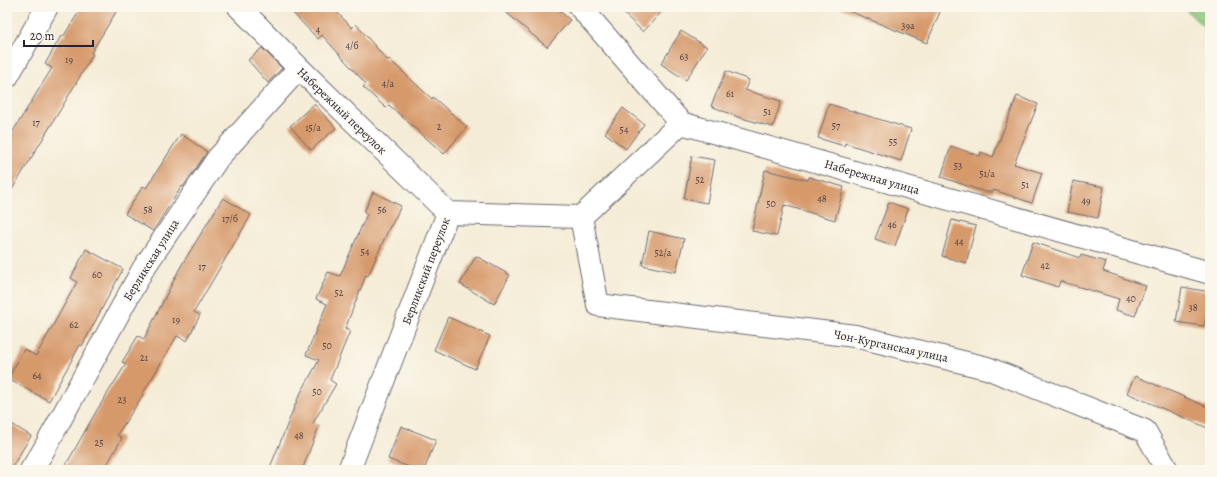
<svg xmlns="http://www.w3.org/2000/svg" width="1217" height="477" font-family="Alegreya,serif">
	<rect width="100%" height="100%" fill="#fbf7ec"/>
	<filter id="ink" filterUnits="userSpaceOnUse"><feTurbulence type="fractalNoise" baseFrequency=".025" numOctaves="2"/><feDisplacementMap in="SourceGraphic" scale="8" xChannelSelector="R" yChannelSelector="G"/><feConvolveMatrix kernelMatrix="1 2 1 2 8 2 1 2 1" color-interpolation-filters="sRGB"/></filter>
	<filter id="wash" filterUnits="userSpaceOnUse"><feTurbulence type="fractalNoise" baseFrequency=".012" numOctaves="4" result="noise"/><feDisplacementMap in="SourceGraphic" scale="16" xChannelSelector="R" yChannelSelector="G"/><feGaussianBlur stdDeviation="0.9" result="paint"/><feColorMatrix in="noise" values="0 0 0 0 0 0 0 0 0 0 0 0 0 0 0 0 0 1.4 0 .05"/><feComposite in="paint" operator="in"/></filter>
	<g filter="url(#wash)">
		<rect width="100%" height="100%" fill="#f4ecd6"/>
		<path fill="#8cc87d" stroke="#57755c" d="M 1183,7 L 1210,7 L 1210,32 L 1206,29 Z"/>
		<g id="blocks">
			<path fill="#d6996b" d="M 82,7 L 119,7 L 91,53 L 93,54 L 62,107 L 7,198 L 7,141 L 52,68 L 45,64 L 61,36 L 63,37 Z
				M 287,7 L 332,7 L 352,28 L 356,24 L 387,60 L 389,59 L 432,99 L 433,97 L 467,127 L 444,154 L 389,105 L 386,108 L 363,87 L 366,84 L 322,35 L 318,39 Z
				M 500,7 L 555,7 L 570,20 L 547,47 Z
				M 617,7 L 666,7 L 643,32 Z
				M 839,7 L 942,7 L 927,43 Z
				M 681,31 L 707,47 L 686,80 L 661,64 Z
				M 262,48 L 282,68 L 268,83 L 248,60 Z
				M 726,71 L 749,80 L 745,90 L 781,101 L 773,127 L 738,117 L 711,106 Z
				M 1017,96 L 1038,104 L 1014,164 L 1042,173 L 1032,203 L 994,190 L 993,192 L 985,192 L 941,177 L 951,146 L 980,156 L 981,152 L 993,157 Z
				M 314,104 L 336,128 L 311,150 L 290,126 Z
				M 829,104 L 911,129 L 901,161 L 845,143 L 844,146 L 818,138 Z
				M 623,108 L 644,124 L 626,149 L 605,133 Z
				M 181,134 L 207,152 L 183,187 L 182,186 L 153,231 L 125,214 L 143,186 L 146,188 Z
				M 692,156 L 715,160 L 707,203 L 684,199 Z
				M 765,170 L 808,180 L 809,177 L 844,187 L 835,220 L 784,205 L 777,236 L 752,231 Z
				M 1073,181 L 1104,187 L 1098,218 L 1067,212 Z
				M 373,192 L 401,206 L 391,226 L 390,226 L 368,276 L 366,275 L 345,329 L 350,331 L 330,380 L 336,384 L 313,423 L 319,426 L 302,470 L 269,470 L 298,398 L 319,360 L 306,355 L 327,304 L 316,299 L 328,272 L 340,276 L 367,214 L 364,212 Z
				M 223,198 L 251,215 L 194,312 L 200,315 L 187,341 L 177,336 L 142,395 L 143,395 L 117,435 L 122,438 L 104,470 L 63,470 L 97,410 L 126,364 L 122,362 L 138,336 L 144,339 L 181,266 Z
				M 889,202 L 908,209 L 895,246 L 875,239 Z
				M 952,220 L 976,226 L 966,263 L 942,256 Z
				M 649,231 L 684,239 L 676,272 L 642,265 Z
				M 1033,242 L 1080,258 L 1081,255 L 1106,262 L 1103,271 L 1146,286 L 1135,316 L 1116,310 L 1119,299 L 1060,281 L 1058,287 L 1022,275 Z
				M 86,249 L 123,269 L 82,346 L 80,345 L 49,401 L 8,379 L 24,349 L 36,356 L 77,282 L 71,278 Z
				M 476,256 L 510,275 L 494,304 L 460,284 Z
				M 1182,287 L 1210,292 L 1204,326 L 1176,322 Z
				M 448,317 L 490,336 L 475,369 L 434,350 Z
				M 1135,376 L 1210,408 L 1210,429 L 1127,393 Z
				M 7,421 L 31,436 L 10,470 L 7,470 Z
				M 401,426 L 436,440 L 424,470 L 417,470 L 388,459 Z"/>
		</g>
	</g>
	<g filter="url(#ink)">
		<use href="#blocks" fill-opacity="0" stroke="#6c6971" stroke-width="1"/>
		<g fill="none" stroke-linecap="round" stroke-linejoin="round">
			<g stroke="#6c6971" stroke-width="24">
				<path id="minor" d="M 239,7 L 299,68 L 448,213
					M 580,7 L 681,123 L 1210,273
					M 7,77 L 47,7
					M 581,217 L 598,305 L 855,336 L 987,368 L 1145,431 L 1167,470
					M 31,470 L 42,453 L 143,269 L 218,158 L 299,68
					M 349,470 L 448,213 L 581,217 L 681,123"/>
			</g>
			<use href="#minor" stroke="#fff" stroke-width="22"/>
		</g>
	</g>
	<g text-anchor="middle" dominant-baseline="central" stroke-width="3" stroke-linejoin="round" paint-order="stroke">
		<g font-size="10" fill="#4f4047">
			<text x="908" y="25">39а</text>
			<text x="318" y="29">4</text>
			<text x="352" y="45">4/б</text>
			<text x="684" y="56">63</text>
			<text x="69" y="59">19</text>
			<text x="388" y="83">4/а</text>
			<text x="730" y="93">61</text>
			<text x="767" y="111">51</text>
			<text x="36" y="122">17</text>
			<text x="836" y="125">57</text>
			<text x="439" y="126">2</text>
			<text x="313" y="127">15/а</text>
			<text x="624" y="129">54</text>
			<text x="893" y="141">55</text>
			<text x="958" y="165">53</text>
			<text x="987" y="173">51/а</text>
			<text x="700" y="179">52</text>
			<text x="1025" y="184">51</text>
			<text x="822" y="198">48</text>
			<text x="1086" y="200">49</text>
			<text x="771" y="203">50</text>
			<text x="148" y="209">58</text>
			<text x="382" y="209">56</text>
			<text x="230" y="218">17/б</text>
			<text x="892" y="224">46</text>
			<text x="959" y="241">44</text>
			<text x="365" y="251">54</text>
			<text x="663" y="252">52/а</text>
			<text x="1045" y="265">42</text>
			<text x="202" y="266">17</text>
			<text x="97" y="274">60</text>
			<text x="339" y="292">52</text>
			<text x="1131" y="298">40</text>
			<text x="1193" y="307">38</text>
			<text x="176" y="319">19</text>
			<text x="74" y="324">62</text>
			<text x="327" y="345">50</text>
			<text x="144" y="357">21</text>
			<text x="37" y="375">64</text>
			<text x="317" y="391">50</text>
			<text x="122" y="399">23</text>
			<text x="299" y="435">48</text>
			<text x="99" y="442">25</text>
		</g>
		<g font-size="12" fill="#22223b" stroke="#fbf7ec">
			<text transform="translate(342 111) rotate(44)">Набережный переулок</text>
			<text transform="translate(872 177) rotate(16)">Набережная улица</text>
			<text transform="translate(151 260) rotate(-58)">Берликская улица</text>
			<text transform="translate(426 271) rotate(-69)">Берликский переулок</text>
			<text transform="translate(891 346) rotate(12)">Чон-Курганская улица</text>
		</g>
	</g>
	<rect width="1217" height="477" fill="none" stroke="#fbf7ec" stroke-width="24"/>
	<path d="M24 40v6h69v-6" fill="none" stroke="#22223b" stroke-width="2"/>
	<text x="30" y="40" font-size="12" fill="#22223b" stroke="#fbf7ec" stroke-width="3" paint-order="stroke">20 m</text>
</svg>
